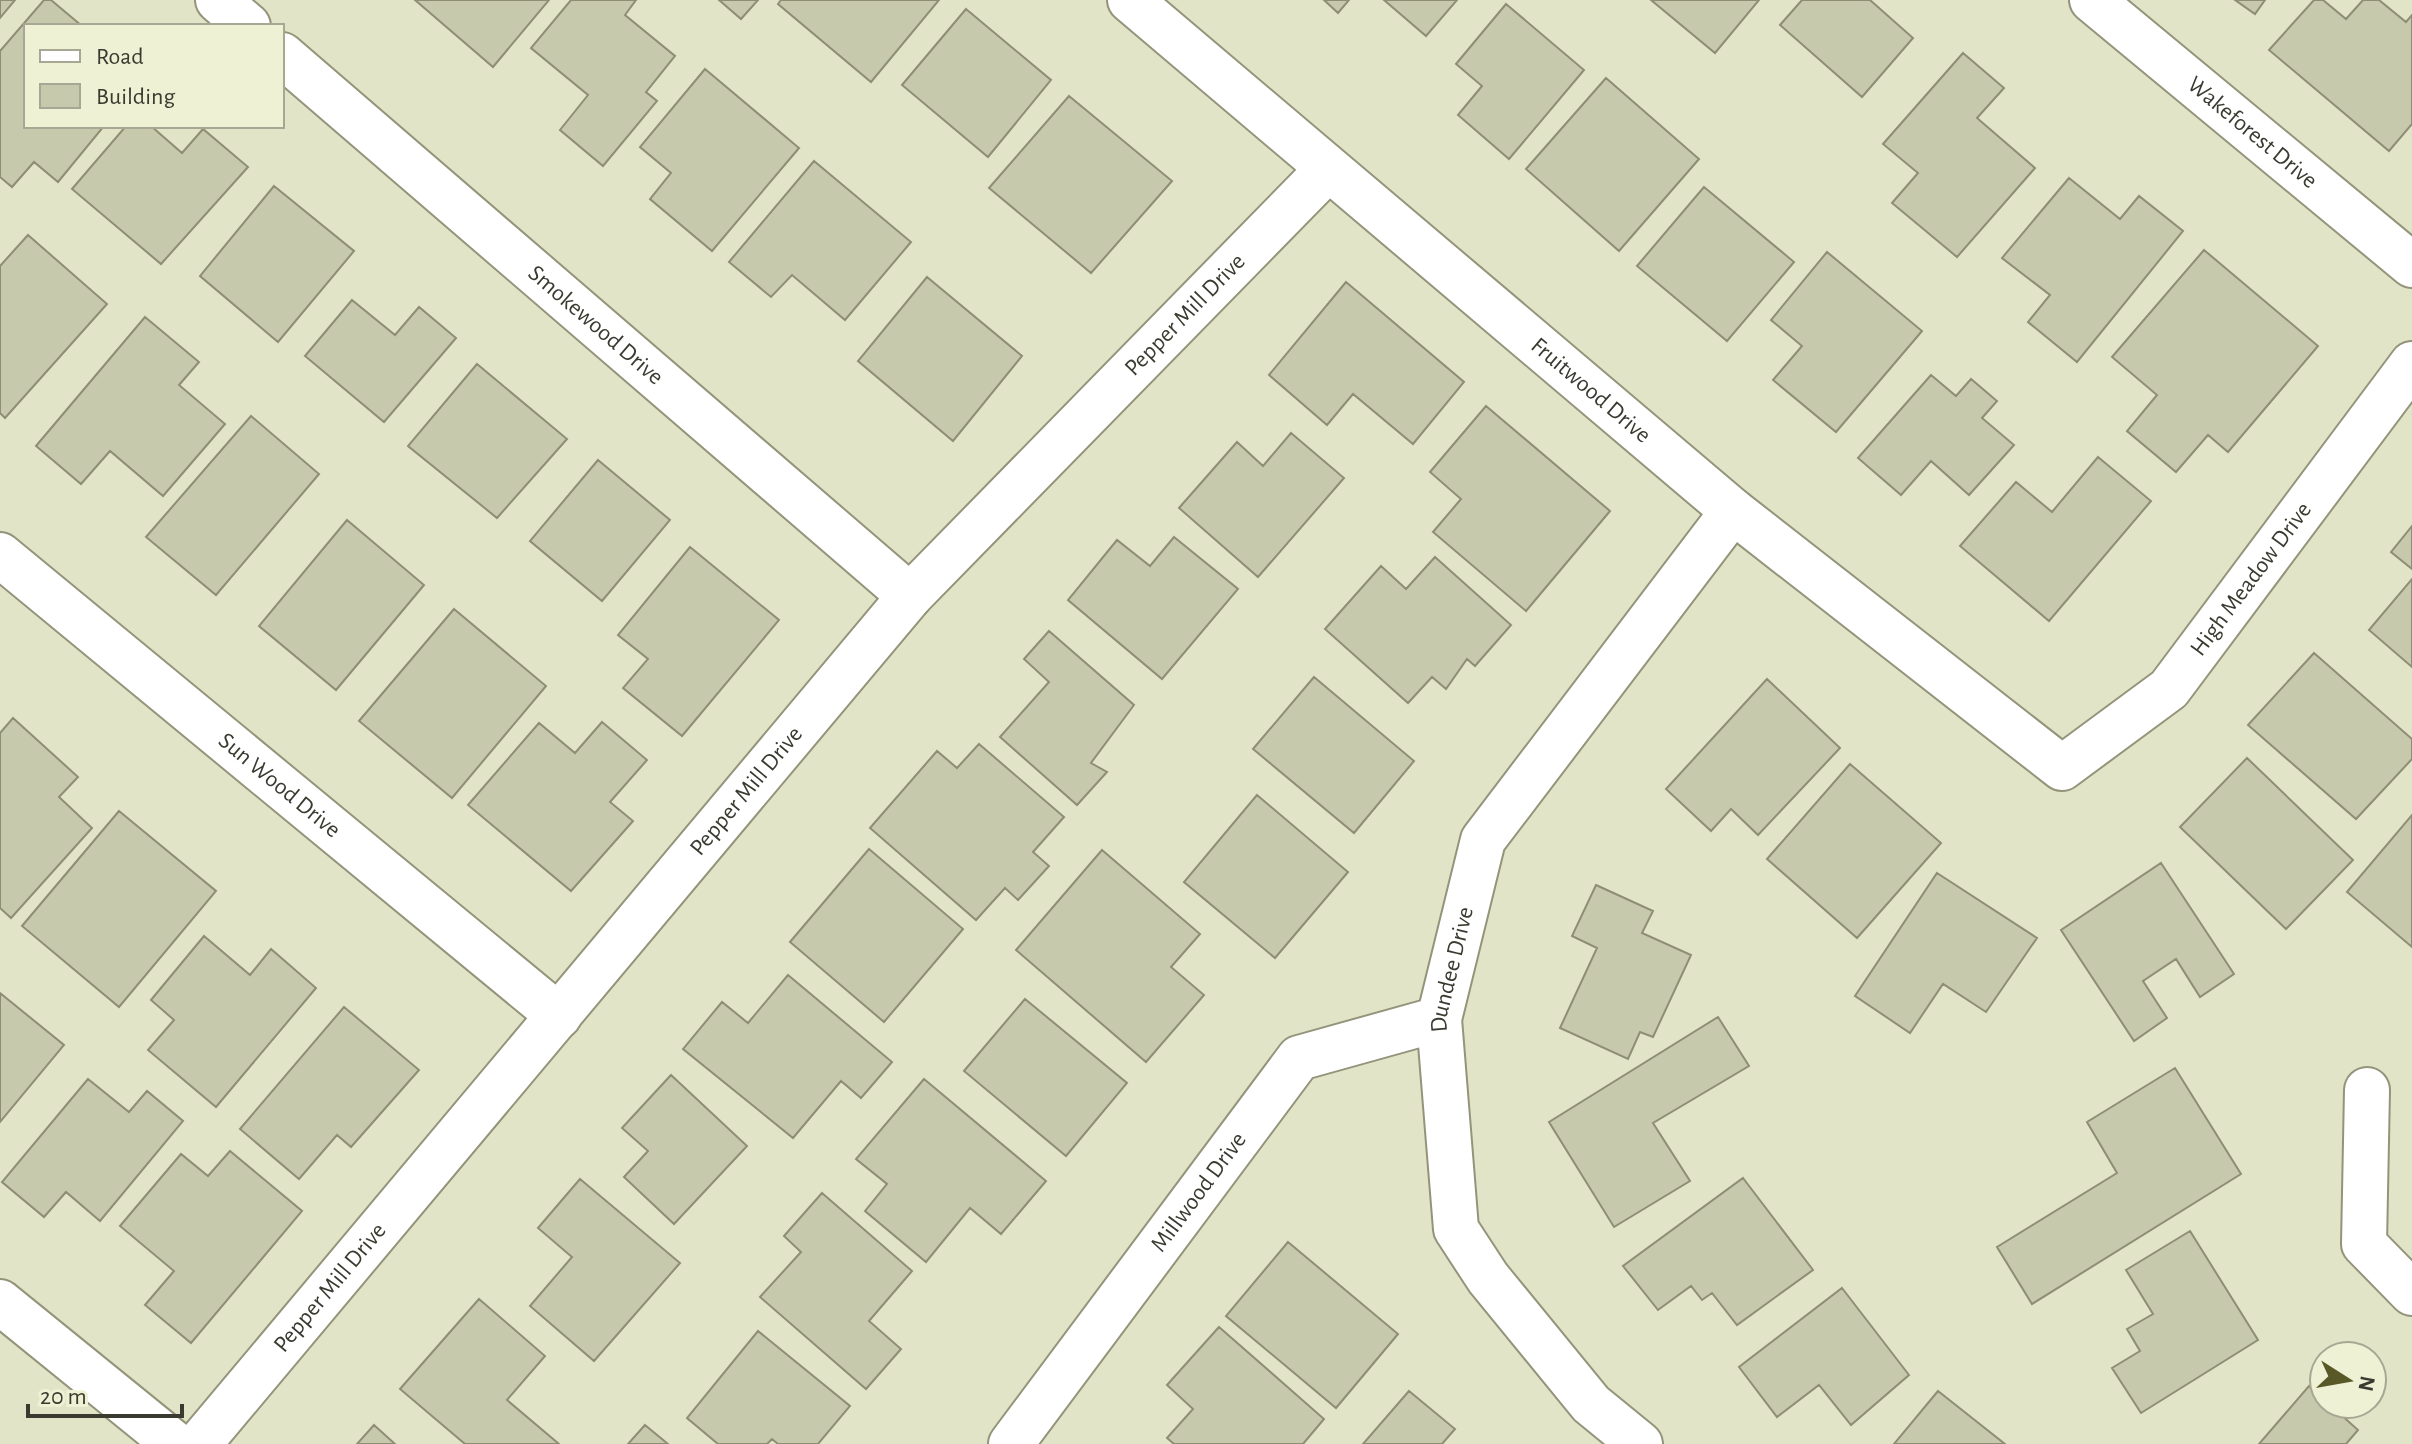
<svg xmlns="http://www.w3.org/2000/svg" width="2412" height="1444" font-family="'Alegreya Sans',sans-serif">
	<rect width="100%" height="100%" fill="#e2e4c8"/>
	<path fill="#c7c9ad" stroke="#8d8e74" stroke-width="2" d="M 0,0 L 15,0 L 0,18 Z
		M 44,0 L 51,0 L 82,26 L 26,26 L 26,126 L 104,126 L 58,182 L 34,162 L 12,187 L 0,177 L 0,51 Z
		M 415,0 L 549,0 L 493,67 Z
		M 571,0 L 636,0 L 625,15 L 675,56 L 646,92 L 657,101 L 603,166 L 560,130 L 588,95 L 531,48 Z
		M 719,0 L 758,0 L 741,19 Z
		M 781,0 L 939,0 L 871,82 L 778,4 Z
		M 1324,0 L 1349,0 L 1338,13 Z
		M 1384,0 L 1457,0 L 1426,36 Z
		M 1651,0 L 1759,0 L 1715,53 Z
		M 1802,0 L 1870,0 L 1913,38 L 1862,97 L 1780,25 Z
		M 2235,0 L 2265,0 L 2255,14 Z
		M 2314,0 L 2323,0 L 2346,19 L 2363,0 L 2379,0 L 2406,22 L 2412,15 L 2412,124 L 2389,151 L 2269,50 Z
		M 1506,4 L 1584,70 L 1509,159 L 1458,115 L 1482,86 L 1456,64 Z
		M 966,9 L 1051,80 L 988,157 L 902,85 Z
		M 1963,53 L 2004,88 L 1977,118 L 2035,168 L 1957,257 L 1892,203 L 1918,173 L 1883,144 Z
		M 705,69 L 799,148 L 712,251 L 650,199 L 671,173 L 640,147 Z
		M 1606,78 L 1699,159 L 1619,251 L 1526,169 Z
		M 1069,96 L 1172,181 L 1091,273 L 989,188 Z
		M 126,126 L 151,126 L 182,153 L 203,129 L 248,167 L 161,264 L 72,189 Z
		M 814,161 L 911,242 L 845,320 L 792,275 L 771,297 L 729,262 Z
		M 2069,178 L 2120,219 L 2139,196 L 2183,231 L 2077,362 L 2028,322 L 2050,295 L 2002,258 Z
		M 274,186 L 354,251 L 278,342 L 200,276 Z
		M 1704,187 L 1794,262 L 1727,341 L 1637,266 Z
		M 28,235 L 107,304 L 5,418 L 0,413 L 0,266 Z
		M 2204,250 L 2318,346 L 2228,452 L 2208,435 L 2176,472 L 2127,431 L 2157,395 L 2112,357 Z
		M 1827,252 L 1922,331 L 1836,432 L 1773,380 L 1802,346 L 1771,320 Z
		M 927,277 L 1022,356 L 953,441 L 858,361 Z
		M 1346,282 L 1464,382 L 1413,444 L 1353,394 L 1327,425 L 1269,375 Z
		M 352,300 L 395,335 L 419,307 L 456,338 L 384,422 L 305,356 Z
		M 145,317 L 199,362 L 179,385 L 225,424 L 163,496 L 110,451 L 81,484 L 36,446 Z
		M 477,364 L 567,439 L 497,518 L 408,446 Z
		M 1931,375 L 1956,396 L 1971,379 L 1997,401 L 1982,418 L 2014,445 L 1969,495 L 1931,461 L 1901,495 L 1858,458 Z
		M 1486,406 L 1610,511 L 1526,611 L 1433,532 L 1461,499 L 1430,472 Z
		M 251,416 L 319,474 L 216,595 L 146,537 Z
		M 1291,433 L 1344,478 L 1258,577 L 1179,508 L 1237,442 L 1263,466 Z
		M 2098,457 L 2151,501 L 2049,621 L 1960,546 L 2016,482 L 2052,512 Z
		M 598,460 L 670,520 L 602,601 L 530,541 Z
		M 347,520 L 424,585 L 336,690 L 259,626 Z
		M 2412,526 L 2412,569 L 2391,552 Z
		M 1174,537 L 1238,589 L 1162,679 L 1068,600 L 1117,540 L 1150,566 Z
		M 690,547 L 779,620 L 682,736 L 623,688 L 648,659 L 618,635 Z
		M 1435,557 L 1511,625 L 1475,666 L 1467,659 L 1446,689 L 1432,677 L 1408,703 L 1325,629 L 1381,566 L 1406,589 Z
		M 2412,579 L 2412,667 L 2369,630 Z
		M 454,609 L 546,686 L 452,798 L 359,721 Z
		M 1049,631 L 1134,705 L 1091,763 L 1107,772 L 1077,805 L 1000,737 L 1049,682 L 1024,659 Z
		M 2314,653 L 2412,739 L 2412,759 L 2356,819 L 2248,725 Z
		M 1314,677 L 1414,761 L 1354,833 L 1253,749 Z
		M 1767,679 L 1840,748 L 1758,835 L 1731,809 L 1711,831 L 1666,789 Z
		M 13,718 L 78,777 L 59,797 L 92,828 L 11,918 L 0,908 L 0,733 Z
		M 602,722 L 647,760 L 610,802 L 633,821 L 571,891 L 468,805 L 539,723 L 575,753 Z
		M 979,744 L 1064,817 L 1033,852 L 1049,866 L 1018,900 L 1005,888 L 976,920 L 870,828 L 937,751 L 957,768 Z
		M 2247,758 L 2353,860 L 2286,929 L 2180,827 Z
		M 1850,764 L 1941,843 L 1857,938 L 1767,859 Z
		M 1257,795 L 1348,872 L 1275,958 L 1184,882 Z
		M 119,811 L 216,891 L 119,1007 L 22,926 Z
		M 2412,815 L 2412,947 L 2347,892 Z
		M 869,849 L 963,929 L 884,1022 L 790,942 Z
		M 1102,850 L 1200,934 L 1171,967 L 1204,995 L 1146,1062 L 1016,950 Z
		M 2161,863 L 2234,974 L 2200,997 L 2176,959 L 2143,981 L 2167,1018 L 2134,1041 L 2061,930 Z
		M 1937,873 L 2037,938 L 1986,1012 L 1943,984 L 1910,1033 L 1855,996 Z
		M 1596,885 L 1653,911 L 1642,933 L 1691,955 L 1653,1037 L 1640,1032 L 1628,1059 L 1560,1028 L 1597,948 L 1572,936 Z
		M 204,936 L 250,975 L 271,949 L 316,988 L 216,1107 L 148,1050 L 174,1020 L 151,1000 Z
		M 788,975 L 892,1062 L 861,1098 L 841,1081 L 793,1138 L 683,1049 L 722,1002 L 748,1023 Z
		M 0,993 L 64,1045 L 0,1122 Z
		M 1025,999 L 1127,1083 L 1066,1156 L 964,1071 Z
		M 344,1007 L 419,1070 L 351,1147 L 337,1135 L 299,1179 L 240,1129 Z
		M 1718,1017 L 1749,1066 L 1653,1123 L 1690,1181 L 1614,1227 L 1549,1122 Z
		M 2175,1068 L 2241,1174 L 2032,1304 L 1997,1247 L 2117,1173 L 2087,1122 Z
		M 671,1075 L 747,1146 L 674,1224 L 624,1177 L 648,1151 L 622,1128 Z
		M 88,1079 L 129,1112 L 147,1091 L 183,1121 L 100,1221 L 66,1192 L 44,1217 L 2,1182 Z
		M 924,1079 L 1046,1181 L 1001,1234 L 970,1208 L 926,1262 L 865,1211 L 887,1184 L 856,1159 Z
		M 230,1151 L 302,1211 L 191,1343 L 145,1305 L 174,1271 L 120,1226 L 181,1154 L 208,1176 Z
		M 1743,1178 L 1813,1270 L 1737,1325 L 1712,1293 L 1702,1300 L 1691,1286 L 1658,1310 L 1623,1266 Z
		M 580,1179 L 680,1263 L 594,1361 L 530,1306 L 572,1257 L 538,1228 Z
		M 822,1193 L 912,1271 L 869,1321 L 901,1349 L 866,1389 L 760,1297 L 801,1252 L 784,1236 Z
		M 2190,1231 L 2258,1340 L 2141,1413 L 2112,1368 L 2140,1351 L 2127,1329 L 2153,1314 L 2126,1270 Z
		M 1288,1242 L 1398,1334 L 1336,1408 L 1226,1316 Z
		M 1842,1288 L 1909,1375 L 1851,1425 L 1819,1385 L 1777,1417 L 1739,1367 Z
		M 479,1299 L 545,1356 L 507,1400 L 559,1444 L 465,1444 L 400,1389 Z
		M 1219,1327 L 1324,1419 L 1303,1444 L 1174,1444 L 1167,1438 L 1193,1409 L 1167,1385 Z
		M 758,1331 L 850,1406 L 818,1444 L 778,1444 L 772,1439 L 767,1444 L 718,1444 L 687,1418 Z
		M 2309,1386 L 2324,1400 L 2324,1404 L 2329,1404 L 2358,1430 L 2346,1444 L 2259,1444 Z
		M 1409,1391 L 1455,1429 L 1442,1444 L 1363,1444 Z
		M 1938,1391 L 2005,1444 L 1894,1444 Z
		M 374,1425 L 395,1444 L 357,1444 Z
		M 645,1425 L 668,1444 L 628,1444 Z"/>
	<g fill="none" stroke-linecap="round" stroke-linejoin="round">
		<g stroke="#93947a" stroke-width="48">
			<g id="minor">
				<path d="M 218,0 L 248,26"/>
				<path id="s1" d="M 1130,0 L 1733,511 L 2062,768 L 2169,689 L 2412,364"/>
				<path id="s2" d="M 2092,0 L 2412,265"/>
				<path id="s3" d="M 282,55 L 910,596"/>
				<path id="s4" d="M 0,555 L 559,1016"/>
				<path d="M 2367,1090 L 2364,1244 L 2412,1293"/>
				<path d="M 0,1302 L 175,1444"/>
				<path id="s5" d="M 199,1444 L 910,596 L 1328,169"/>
				<path id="s6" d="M 1011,1444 L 1299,1058 L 1439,1019"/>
				<path id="s7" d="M 1640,1444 L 1591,1404 L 1488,1278 L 1456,1229 L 1439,1019 L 1483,840 L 1733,511"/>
			</g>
		</g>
		<use href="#minor" stroke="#fff" stroke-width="44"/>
	</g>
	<g text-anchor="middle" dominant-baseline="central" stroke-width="8" stroke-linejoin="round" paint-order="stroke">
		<g font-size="24" fill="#3a3b30" stroke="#eff1d5">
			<text stroke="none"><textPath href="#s2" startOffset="208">Wakeforest Drive</textPath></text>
			<text stroke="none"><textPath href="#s5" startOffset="1500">Pepper Mill Drive</textPath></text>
			<text stroke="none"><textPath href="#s3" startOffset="414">Smokewood Drive</textPath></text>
			<text stroke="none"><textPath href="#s1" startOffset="604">Fruitwood Drive</textPath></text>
			<text stroke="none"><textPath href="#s1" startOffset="1478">High Meadow Drive</textPath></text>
			<text stroke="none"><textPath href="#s4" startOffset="362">Sun Wood Drive</textPath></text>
			<text stroke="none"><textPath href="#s5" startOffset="852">Pepper Mill Drive</textPath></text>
			<text stroke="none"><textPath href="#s7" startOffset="546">Dundee Drive</textPath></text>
			<text stroke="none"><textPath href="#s6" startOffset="314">Millwood Drive</textPath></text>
			<text stroke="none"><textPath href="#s5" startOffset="204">Pepper Mill Drive</textPath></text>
		</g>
	</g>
	<rect x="24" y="24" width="260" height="104" fill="#eff1d5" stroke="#a7a893" stroke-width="2"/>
	<rect x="40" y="50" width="40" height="12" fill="#ffffff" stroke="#a7a893" stroke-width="2"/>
	<text x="96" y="64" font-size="24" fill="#3a3b30">Road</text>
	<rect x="40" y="84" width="40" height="24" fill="#c7c9ad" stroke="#a7a893" stroke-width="2"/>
	<text x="96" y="104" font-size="24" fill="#3a3b30">Building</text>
	<g transform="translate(2348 1380) rotate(101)"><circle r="38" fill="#eff1d5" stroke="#a7a893" stroke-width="2"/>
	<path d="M0-6L14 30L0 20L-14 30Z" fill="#585926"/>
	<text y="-12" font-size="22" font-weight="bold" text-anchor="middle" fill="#3a3b30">N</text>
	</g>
	<path d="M28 1404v12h154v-12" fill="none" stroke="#3a3b30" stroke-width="4"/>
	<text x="40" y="1404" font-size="24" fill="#3a3b30" stroke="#eff1d5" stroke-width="6" paint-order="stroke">20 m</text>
</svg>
